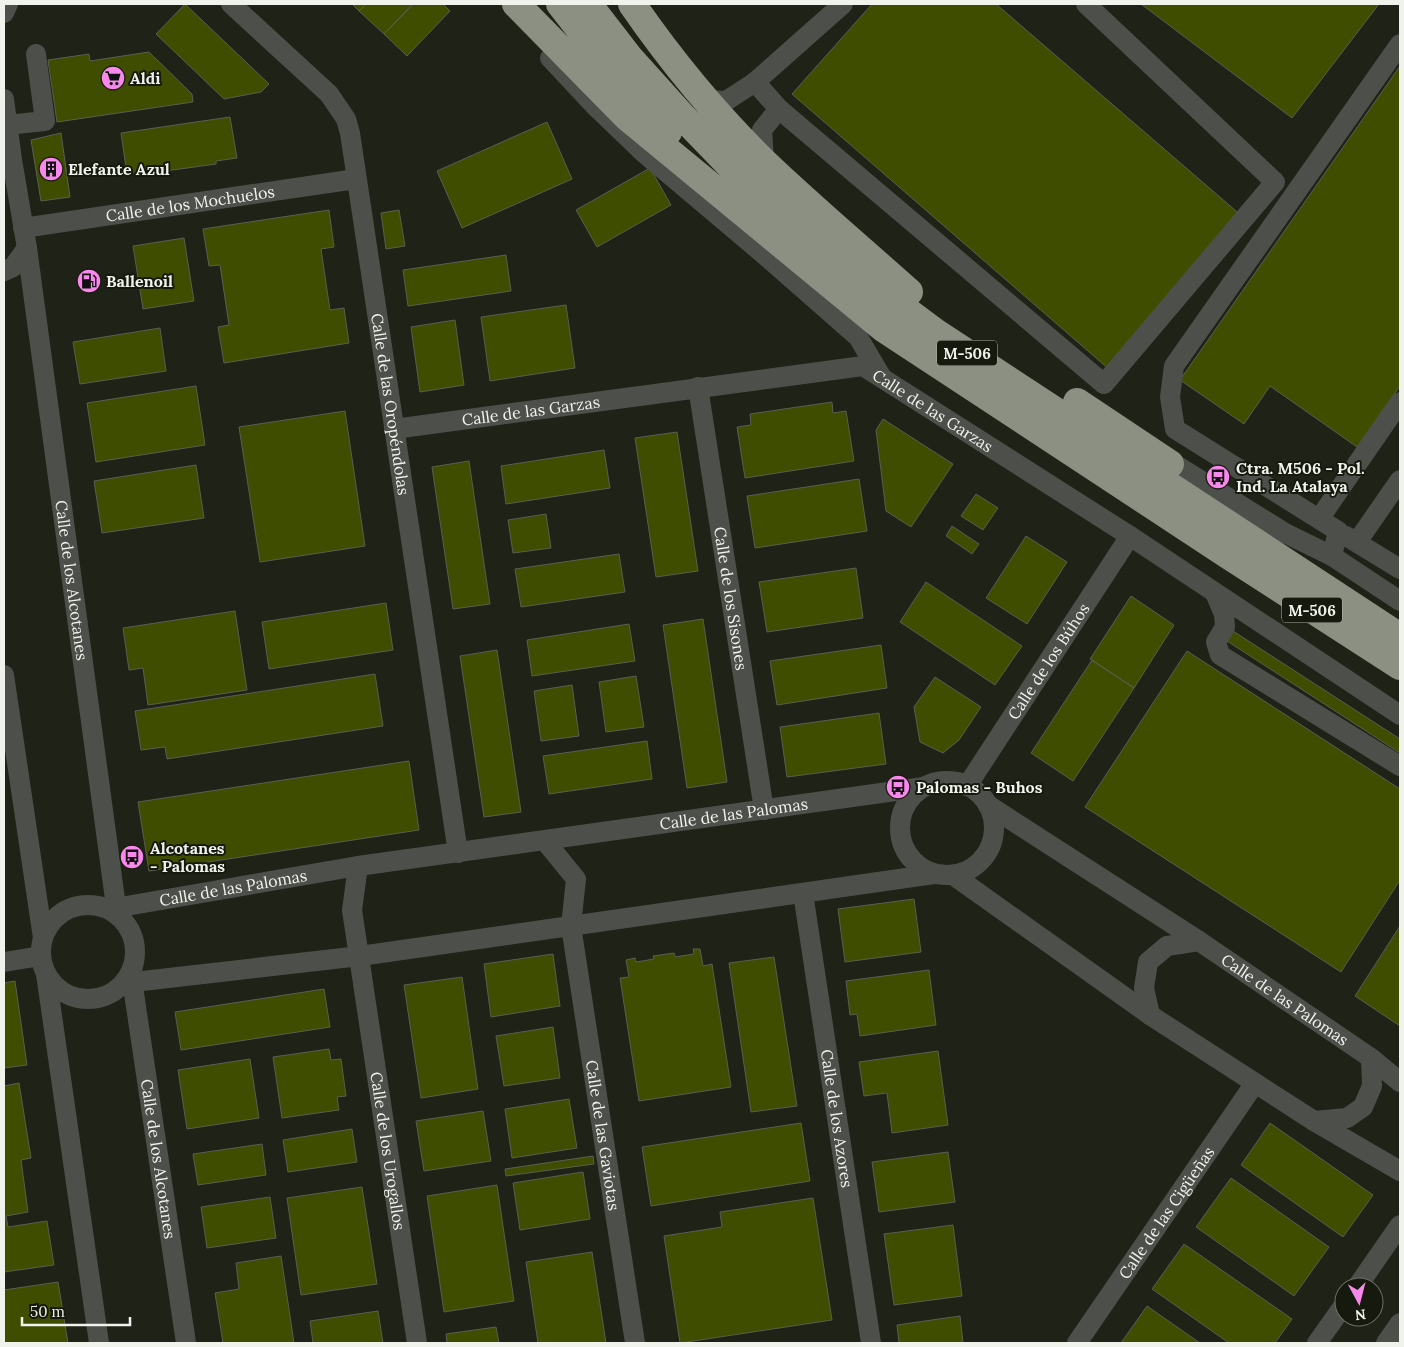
<svg xmlns="http://www.w3.org/2000/svg" width="1404" height="1347" font-family="Lora,serif">
	<rect width="100%" height="100%" fill="#1f2217"/>
	<path fill="#3e4d00" stroke="#5a5e51" d="M 185,4 L 269,84 L 261,92 L 224,99 L 156,34 Z
		M 352,4 L 366,4 L 359,11 Z
		M 366,4 L 413,4 L 384,34 L 359,11 Z
		M 413,4 L 443,4 L 450,11 L 407,56 L 384,34 Z
		M 872,4 L 996,4 L 1243,217 L 1111,371 L 792,94 Z
		M 1141,4 L 1379,4 L 1292,118 Z
		M 149,52 L 192,94 L 193,102 L 57,122 L 48,60 L 89,54 L 90,61 Z
		M 1400,66 L 1400,386 L 1357,447 L 1270,386 L 1244,424 L 1180,380 Z
		M 230,117 L 237,158 L 216,161 L 216,164 L 151,173 L 151,170 L 127,174 L 121,133 Z
		M 547,122 L 572,179 L 462,228 L 437,171 Z
		M 61,133 L 70,197 L 41,201 L 31,140 Z
		M 650,168 L 671,205 L 597,247 L 576,210 Z
		M 329,210 L 334,247 L 321,249 L 330,310 L 344,308 L 349,343 L 224,363 L 218,327 L 229,325 L 220,265 L 209,266 L 203,229 Z
		M 399,210 L 405,246 L 386,249 L 381,213 Z
		M 184,238 L 194,301 L 143,309 L 133,246 Z
		M 506,255 L 511,291 L 408,306 L 403,270 Z
		M 566,305 L 575,368 L 490,381 L 481,317 Z
		M 455,320 L 464,385 L 420,392 L 411,327 Z
		M 160,328 L 166,371 L 80,384 L 73,342 Z
		M 196,386 L 205,445 L 96,462 L 87,403 Z
		M 832,402 L 833,413 L 846,411 L 854,461 L 745,478 L 737,427 L 751,425 L 750,414 Z
		M 345,411 L 365,546 L 260,562 L 239,427 Z
		M 883,419 L 953,464 L 911,527 L 886,511 L 876,430 Z
		M 677,432 L 698,571 L 656,577 L 635,438 Z
		M 604,450 L 610,488 L 506,504 L 501,466 Z
		M 469,461 L 490,604 L 453,609 L 432,467 Z
		M 196,465 L 204,518 L 102,533 L 94,481 Z
		M 859,479 L 867,531 L 755,548 L 747,496 Z
		M 976,494 L 998,508 L 983,530 L 961,516 Z
		M 546,514 L 551,548 L 513,553 L 508,520 Z
		M 952,526 L 979,544 L 972,554 L 946,536 Z
		M 1026,536 L 1067,562 L 1027,624 L 986,598 Z
		M 619,554 L 625,592 L 521,607 L 515,569 Z
		M 856,568 L 863,618 L 767,632 L 759,582 Z
		M 926,582 L 1022,646 L 995,685 L 900,622 Z
		M 1131,596 L 1174,625 L 1134,688 L 1090,659 Z
		M 386,603 L 393,650 L 269,669 L 262,622 Z
		M 235,611 L 247,690 L 148,705 L 143,668 L 129,670 L 123,628 Z
		M 703,619 L 727,782 L 687,788 L 663,625 Z
		M 629,624 L 635,661 L 532,676 L 527,640 Z
		M 1233,631 L 1400,739 L 1400,753 L 1227,641 Z
		M 881,645 L 887,688 L 777,705 L 770,661 Z
		M 497,650 L 521,812 L 484,817 L 460,656 Z
		M 1187,651 L 1400,789 L 1400,880 L 1341,972 L 1085,807 Z
		M 1092,660 L 1134,688 L 1073,781 L 1031,753 Z
		M 375,674 L 383,726 L 167,759 L 165,747 L 141,750 L 135,711 Z
		M 636,676 L 644,727 L 606,732 L 599,682 Z
		M 935,677 L 981,707 L 959,740 L 943,753 L 920,742 L 914,707 Z
		M 572,685 L 579,736 L 541,741 L 534,691 Z
		M 879,713 L 886,764 L 787,777 L 780,727 Z
		M 647,741 L 652,779 L 549,794 L 543,756 Z
		M 409,761 L 419,830 L 149,871 L 138,802 Z
		M 914,899 L 921,952 L 845,962 L 838,909 Z
		M 1400,926 L 1400,1026 L 1355,996 Z
		M 693,949 L 700,949 L 703,966 L 712,964 L 731,1087 L 639,1101 L 620,978 L 629,977 L 626,960 L 635,958 L 636,962 L 654,959 L 653,956 L 674,953 L 675,957 L 694,954 Z
		M 553,954 L 560,1006 L 491,1017 L 484,964 Z
		M 774,957 L 797,1106 L 751,1112 L 729,963 Z
		M 929,970 L 936,1025 L 860,1036 L 857,1014 L 850,1015 L 846,981 Z
		M 462,977 L 478,1089 L 421,1098 L 404,985 Z
		M 15,981 L 27,1065 L 4,1068 L 4,983 Z
		M 324,989 L 330,1027 L 181,1050 L 175,1012 Z
		M 553,1027 L 560,1078 L 504,1086 L 496,1036 Z
		M 329,1049 L 331,1060 L 341,1059 L 346,1096 L 337,1097 L 339,1110 L 282,1118 L 273,1057 Z
		M 938,1051 L 948,1125 L 892,1133 L 887,1093 L 864,1096 L 859,1062 Z
		M 250,1059 L 259,1118 L 187,1129 L 178,1070 Z
		M 19,1083 L 31,1158 L 21,1160 L 28,1212 L 6,1216 L 8,1227 L 47,1221 L 54,1265 L 4,1272 L 4,1086 Z
		M 569,1099 L 577,1148 L 512,1158 L 505,1109 Z
		M 483,1111 L 491,1161 L 424,1171 L 416,1121 Z
		M 801,1123 L 810,1181 L 651,1206 L 642,1147 Z
		M 1270,1123 L 1373,1195 L 1343,1237 L 1241,1165 Z
		M 352,1129 L 357,1162 L 288,1172 L 283,1140 Z
		M 262,1144 L 266,1175 L 198,1185 L 193,1154 Z
		M 948,1152 L 955,1202 L 879,1212 L 872,1162 Z
		M 593,1156 L 594,1164 L 506,1176 L 505,1169 Z
		M 583,1172 L 590,1219 L 520,1230 L 513,1183 Z
		M 1231,1178 L 1329,1247 L 1294,1296 L 1196,1227 Z
		M 497,1185 L 514,1301 L 444,1312 L 427,1196 Z
		M 362,1187 L 377,1284 L 301,1295 L 287,1198 Z
		M 270,1197 L 276,1238 L 207,1248 L 201,1207 Z
		M 813,1198 L 832,1320 L 680,1343 L 664,1236 L 722,1227 L 720,1212 Z
		M 953,1225 L 962,1296 L 894,1305 L 884,1234 Z
		M 1184,1244 L 1292,1319 L 1275,1343 L 1229,1343 L 1152,1289 Z
		M 592,1252 L 606,1343 L 538,1343 L 526,1262 Z
		M 281,1256 L 294,1343 L 223,1343 L 215,1293 L 239,1289 L 236,1263 Z
		M 58,1282 L 68,1343 L 4,1343 L 4,1290 Z
		M 1147,1306 L 1200,1343 L 1121,1343 Z
		M 378,1311 L 383,1343 L 313,1343 L 310,1321 Z
		M 960,1316 L 963,1343 L 899,1343 L 897,1325 Z
		M 496,1327 L 499,1343 L 447,1343 L 446,1334 Z"/>
	<g fill="none" stroke-linecap="round" stroke-linejoin="round">
		<g stroke="#4d4f4a" stroke-width="20">
			<path id="s1" d="M 231,4 L 329,94 L 346,119 L 350,133 L 458,853"/>
			<path d="M 4,13 L 8,4"/>
			<path d="M 550,58 L 594,105 L 644,153 L 767,257 L 858,337 L 881,376"/>
			<path d="M 755,82 L 843,4"/>
			<path id="s2" d="M 4,99 L 12,160 L 27,248 L 117,914"/>
			<path d="M 707,100 L 726,101 L 755,82 L 779,109 L 762,130 L 764,161"/>
			<path d="M 779,109 L 1104,384 L 1275,182 L 1086,4"/>
			<path d="M 7,125 L 45,121 L 36,54"/>
			<path id="s3" d="M 23,228 L 356,179"/>
			<path d="M 4,271 L 13,267 L 27,248"/>
			<path id="s4" d="M 698,387 L 764,810"/>
			<path id="s5" d="M 394,429 L 863,366 L 1130,536 L 1400,715"/>
			<path d="M 1160,455 L 1285,533 L 1332,556 L 1400,601"/>
			<path d="M 1319,519 L 1400,402"/>
			<path d="M 1346,536 L 1400,569"/>
			<path d="M 1357,542 L 1400,480"/>
			<path d="M 1332,556 L 1338,531 L 1175,429 L 1170,397 L 1174,366 L 1400,44"/>
			<path d="M 1215,593 L 1224,614 L 1225,627 L 1216,642 L 1220,655 L 1400,766"/>
			<path d="M 4,675 L 43,938"/>
			<circle cx="947" cy="828" r="47"/>
			<path id="s6" d="M 967,786 L 1130,536"/>
			<path id="s7" d="M 988,805 L 1199,941 L 1371,1058 L 1400,1082"/>
			<path id="s8" d="M 545,841 L 576,879 L 571,926 L 635,1343"/>
			<path id="s9" d="M 358,866 L 352,910 L 417,1343"/>
			<path d="M 953,875 L 1150,1015 L 1314,1121 L 1400,1171"/>
			<path id="s10" d="M 803,893 L 871,1343"/>
			<circle cx="88" cy="952" r="47"/>
			<path id="s11" d="M 109,909 L 358,866 L 924,787"/>
			<path d="M 4,962 L 41,956"/>
			<path id="s12" d="M 131,973 L 186,1343"/>
			<path d="M 46,974 L 99,1343"/>
			<path d="M 125,983 L 360,956 L 934,874"/>
			<path d="M 1150,1015 L 1144,988 L 1148,962 L 1167,946 L 1199,941"/>
			<path d="M 1314,1121 L 1347,1118 L 1363,1107 L 1372,1086 L 1371,1058"/>
			<path d="M 1357,1287 L 1400,1225"/>
			<path id="s13" d="M 1077,1343 L 1255,1083"/>
			<path d="M 1317,1343 L 1344,1305"/>
			<path d="M 1386,1343 L 1400,1323"/>
		</g>
		<path stroke="#8b9082" stroke-width="28" d="M 516,4 L 627,117 L 883,328 L 1225,553 L 1400,666
			M 560,4 L 613,72 L 668,132
			M 588,4 L 629,57 L 683,117 L 741,177 L 880,291 L 935,332 L 1400,637
			M 632,4 C 670,59 716,115 764,162 C 811,207 861,249 909,292
			M 1077,402 L 1170,464"/>
	</g>
	<defs>
		<g id="supermarket-disc" transform="scale(1.25)"><circle r="9.5" fill="#f888eb" stroke="#16190e"/><path d="M-6-5.5h2.5l.6 2H6L4.5 2H-2.5L-4.4-4H-6ZM-1.5 3.2a1.3 1.3 0 1 0 .1 0ZM3 3.2a1.3 1.3 0 1 0 .1 0Z" fill="#111"/></g>
		<g id="building-disc" transform="scale(1.25)"><circle r="9.5" fill="#f888eb" stroke="#16190e"/><path d="M-4-6H4V6H1V3H-1V6H-4ZM-2.5-4.3h1.7v1.8h-1.7ZM.8-4.3h1.7v1.8H.8ZM-2.5-1h1.7V.8h-1.7ZM.8-1h1.7V.8H.8Z" fill="#111"/></g>
		<g id="fuel-disc" transform="scale(1.25)"><circle r="9.5" fill="#f888eb" stroke="#16190e"/><path d="M-5.5-6h7V0h2V4h1.3V-2.5L3-4.5l.8-.8L6-3V5H2.5V1h-1V6h-7ZM-4.2-4.7v3.2H.2V-4.7Z" fill="#111"/></g>
		<g id="bus-disc" transform="scale(1.25)"><circle r="9.5" fill="#f888eb" stroke="#16190e"/><path d="M-5-6H5V4H4V6H2V4H-2V6H-4V4H-5ZM-3.5-4V0h7V-4ZM-3.5 1.2v1.5H-2V1.2ZM2 1.2v1.5H3.5V1.2Z" fill="#111"/></g>
	</defs>
	<g fill-rule="evenodd">
		<use href="#supermarket-disc" x="113" y="78"/>
		<use href="#building-disc" x="51" y="169"/>
		<use href="#fuel-disc" x="89" y="281"/>
		<use href="#bus-disc" x="1218" y="477"/>
		<use href="#bus-disc" x="898" y="787"/>
		<use href="#bus-disc" x="132" y="857"/>
	</g>
	<g text-anchor="middle" dominant-baseline="central" stroke-width="4" stroke-linejoin="round" paint-order="stroke">
		<g fill="#16190e" stroke="#afb2a9" stroke-width="1">
			<rect x="937" y="340.5" width="60" height="25" rx="4"/>
			<rect x="1282" y="597.5" width="60" height="25" rx="4"/>
		</g>
		<g font-size="15" font-weight="bold" fill="#f0f3eb">
			<text x="967" y="353">M-506</text>
			<text x="1312" y="610">M-506</text>
		</g>
		<g font-size="16" font-weight="bold" fill="#f0f3eb" stroke="#16190e" text-anchor="start">
			<text x="130" y="78">Aldi</text>
			<text x="68" y="169">Elefante Azul</text>
			<text x="106" y="281">Ballenoil</text>
			<text x="1236" y="468">Ctra. M506 - Pol.<tspan x="1236" dy="18">Ind. La Atalaya</tspan></text>
			<text x="916" y="787">Palomas - Buhos</text>
			<text x="150" y="848">Alcotanes<tspan x="150" dy="18">- Palomas</tspan></text>
		</g>
		<g font-size="16" fill="#f0f3eb" stroke="#16190e">
			<text stroke="none"><textPath href="#s3" startOffset="169">Calle de los Mochuelos</textPath></text>
			<text stroke="none"><textPath href="#s1" startOffset="452">Calle de las Oropéndolas</textPath></text>
			<text stroke="none"><textPath href="#s5" startOffset="138">Calle de las Garzas</textPath></text>
			<text stroke="none"><textPath href="#s5" startOffset="556">Calle de las Garzas</textPath></text>
			<text stroke="none"><textPath href="#s2" startOffset="486">Calle de los Alcotanes</textPath></text>
			<text stroke="none"><textPath href="#s4" startOffset="214">Calle de los Sisones</textPath></text>
			<text stroke="none"><textPath href="#s6" startOffset="149">Calle de los Búhos</textPath></text>
			<text stroke="none"><textPath href="#s11" startOffset="632">Calle de las Palomas</textPath></text>
			<text stroke="none"><textPath href="#s11" startOffset="126">Calle de las Palomas</textPath></text>
			<text stroke="none"><textPath href="#s7" startOffset="355">Calle de las Palomas</textPath></text>
			<text stroke="none"><textPath href="#s10" startOffset="228">Calle de los Azores</textPath></text>
			<text stroke="none"><textPath href="#s8" startOffset="308">Calle de las Gaviotas</textPath></text>
			<text stroke="none"><textPath href="#s9" startOffset="288">Calle de los Urogallos</textPath></text>
			<text stroke="none"><textPath href="#s12" startOffset="188">Calle de los Alcotanes</textPath></text>
			<text stroke="none"><textPath href="#s13" startOffset="158">Calle de las Cigüeñas</textPath></text>
		</g>
	</g>
	<rect width="1404" height="1347" fill="none" stroke="#f0f3eb" stroke-width="10"/>
	<g transform="translate(1359 1302) rotate(173)"><circle r="24" fill="#16190e" stroke="#6d7066"/>
	<path d="M0-4L9 19L0 12L-9 19Z" fill="#f888eb"/>
	<text y="-8" font-size="14" font-weight="bold" text-anchor="middle" fill="#f0f3eb">N</text>
	</g>
	<path d="M22 1317v8h108v-8" fill="none" stroke="#f0f3eb" stroke-width="2.5"/>
	<text x="30" y="1317" font-size="15" fill="#f0f3eb" stroke="#16190e" stroke-width="4" paint-order="stroke">50 m</text>
</svg>
